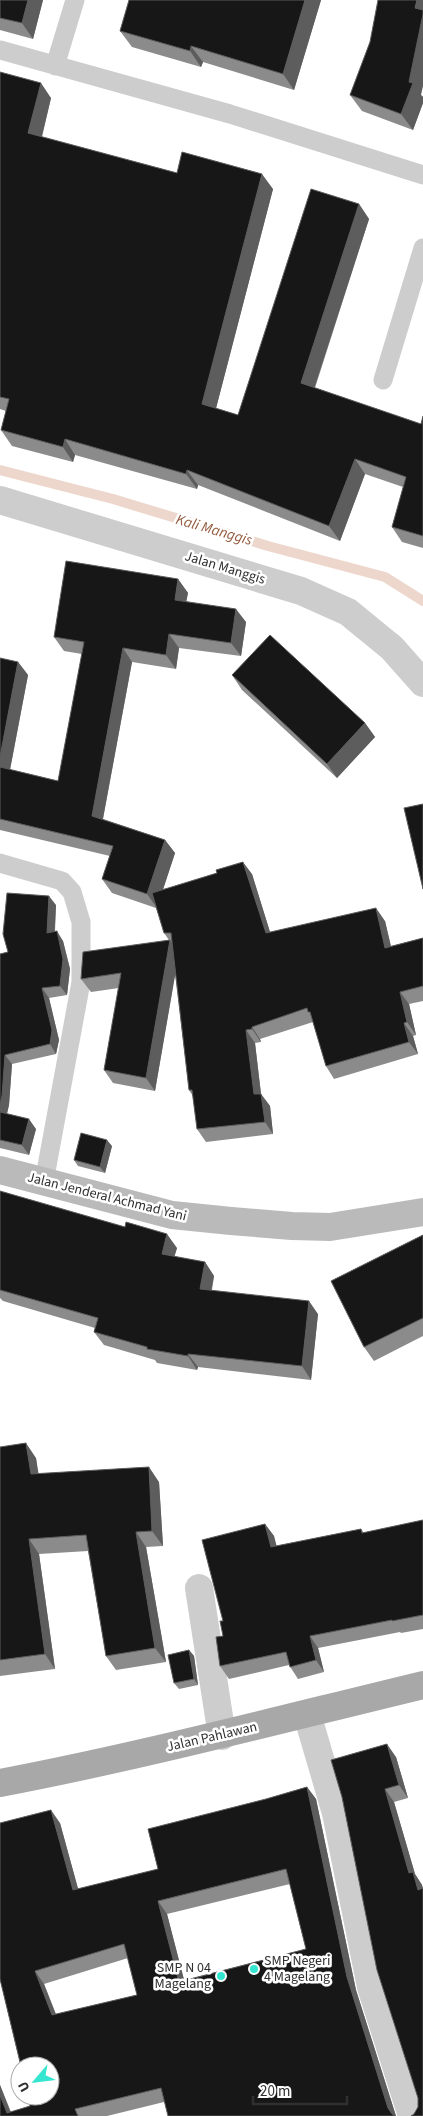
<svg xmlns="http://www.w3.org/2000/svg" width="423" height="2116" font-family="'Source Sans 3',sans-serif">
	<rect width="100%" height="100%" fill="#fff"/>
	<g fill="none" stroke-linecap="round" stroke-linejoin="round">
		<path stroke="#edd6cb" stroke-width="10" d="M 0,470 L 113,499 L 268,546 L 385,577 L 423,601"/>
		<path stroke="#cdcdcd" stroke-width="19" d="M 0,50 L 230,114 L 423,175
			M 55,66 L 75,0
			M 383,380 L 423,248
			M 0,863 L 62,881 L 72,892 L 81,922 L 81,982 L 44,1182"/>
		<path stroke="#cdcdcd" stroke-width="28" d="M 0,500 L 301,591 L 348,612 L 392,648 L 423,683
			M 199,1588 L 222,1736
			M 307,1714 L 336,1813 L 371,1987 L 412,2116"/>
		<path stroke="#bababa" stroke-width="28" d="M 0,1170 L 172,1215 L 231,1221 L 292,1226 L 330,1227 L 423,1212"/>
		<path stroke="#a8a8a8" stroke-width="28" d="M 0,1783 C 142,1756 282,1719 423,1685"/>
	</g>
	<path fill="#8b8b8b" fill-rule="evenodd" d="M 0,0 L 43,0 L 33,39 L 0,30 Z
		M 321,0 L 294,90 L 203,62 L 201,67 L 132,47 L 120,31 Z
		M 370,42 L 423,97 L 423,103 L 413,130 L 362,111 L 350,95 Z
		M 0,72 L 51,98 L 42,137 L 177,173 L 273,189 L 216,408 L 238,415 L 359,204 L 369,219 L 315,388 L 421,424 L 423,416 L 423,548 L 402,542 L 392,527 L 403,487 L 365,474 L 340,541 L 198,485 L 197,489 L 75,455 L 73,462 L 12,446 L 1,430 L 6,411 L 0,409 Z
		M 178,579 L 188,593 L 186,601 L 246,622 L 241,656 L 179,648 L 176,669 L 132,662 L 103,819 L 165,840 L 175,853 L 163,889 L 252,874 L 270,932 L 385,921 L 391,946 L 423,938 L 423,1001 L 409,1004 L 416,1035 L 413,1036 L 418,1054 L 334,1079 L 326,1066 L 313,1022 L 260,1039 L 261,1042 L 255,1043 L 261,1094 L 270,1106 L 273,1134 L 206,1142 L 197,1129 L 193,1096 L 189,1090 L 175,974 L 155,1091 L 113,1083 L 104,1070 L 119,988 L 91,992 L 81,979 L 169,940 L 164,933 L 156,908 L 112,893 L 102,879 L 110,856 L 0,830 L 0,658 L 18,662 L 28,675 L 10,770 L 58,781 L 82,654 L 64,651 L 54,637 Z
		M 232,675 L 365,723 L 375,737 L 337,778 L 242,690 Z
		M 56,905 L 55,932 L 63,941 L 70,969 L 67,995 L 49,998 L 59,1040 L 56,1054 L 12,1064 L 9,1105 L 7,1114 L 36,1129 L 29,1155 L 0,1148 L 0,954 L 8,952 Z
		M 112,1146 L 105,1173 L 78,1166 L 74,1160 Z
		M 0,1191 L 177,1248 L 174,1257 L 205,1262 L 214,1276 L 212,1290 L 318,1314 L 311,1380 L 198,1367 L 197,1370 L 157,1363 L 155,1360 L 104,1345 L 94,1332 L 95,1328 L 3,1301 L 0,1298 Z
		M 423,1235 L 423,1336 L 374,1361 L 364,1347 Z
		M 0,1447 L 36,1458 L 38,1474 L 159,1482 L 163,1546 L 146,1547 L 166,1662 L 116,1670 L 106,1656 L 88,1551 L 39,1554 L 55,1669 L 0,1676 Z
		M 423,1520 L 423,1629 L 401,1633 L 400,1632 L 318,1648 L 324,1672 L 298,1679 L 289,1665 L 229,1679 L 220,1666 L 223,1636 L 223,1621 L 265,1524 L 274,1536 L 276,1546 L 361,1529 L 364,1533 Z
		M 189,1650 L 194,1656 L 198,1685 L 179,1689 L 174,1683 Z
		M 396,1757 L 408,1798 L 394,1802 L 415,1874 L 422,1885 L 423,2116 L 414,2114 L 418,2107 L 418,2098 L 342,1797 Z
		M 307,1787 L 316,1799 L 356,1990 L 396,2116 L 164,2102 L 107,2116 L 0,2116 L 0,2085 L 11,2112 L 30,2106 L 0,1979 L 60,1823 L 78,1889 L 158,1869 L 266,1799 ZM 290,1884 L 306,1949 L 184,1980 L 167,1914 ZM 128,1958 L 137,1995 L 56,2014 L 44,1984 Z"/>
	<path fill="#5d5d5d" d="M 28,0 L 43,0 L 33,39 L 22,23 Z
		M 305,0 L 321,0 L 294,90 L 283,74 Z
		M 417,0 L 423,0 L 423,86 L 421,95 L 423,97 L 423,103 L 413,130 L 401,114 L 415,8 Z
		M 191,46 L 203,62 L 201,67 L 190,51 Z
		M 41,83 L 51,98 L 39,148 L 28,133 Z
		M 262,174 L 273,189 L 213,420 L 202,404 Z
		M 359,204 L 369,219 L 311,398 L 301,383 Z
		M 65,439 L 75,455 L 73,462 L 63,447 Z
		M 355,459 L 365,474 L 340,541 L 329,526 Z
		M 187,470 L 198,485 L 197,489 L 186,474 Z
		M 178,579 L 188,593 L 184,613 L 175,600 Z
		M 236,609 L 246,622 L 241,656 L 231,643 Z
		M 169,634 L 179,648 L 176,669 L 166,655 Z
		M 123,648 L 132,662 L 101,829 L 92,816 Z
		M 18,662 L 28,675 L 8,780 L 0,770 L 0,757 Z
		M 365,723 L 375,737 L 337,778 L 327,764 Z
		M 165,840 L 175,853 L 157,908 L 147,894 Z
		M 243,862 L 252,874 L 274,945 L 266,933 Z
		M 49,896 L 56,905 L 54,943 L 47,933 Z
		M 376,908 L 385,921 L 394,960 L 385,948 Z
		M 57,931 L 63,941 L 70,969 L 67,995 L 60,986 Z
		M 170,940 L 179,953 L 155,1091 L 146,1078 Z
		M 42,988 L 49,998 L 59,1040 L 56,1054 L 50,1044 Z
		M 400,992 L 409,1004 L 416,1035 L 407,1022 Z
		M 404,1023 L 413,1036 L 418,1054 L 409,1042 Z
		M 252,1027 L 260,1039 L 261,1042 L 252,1029 Z
		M 246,1030 L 255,1043 L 261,1094 L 270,1106 L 273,1134 L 265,1122 L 254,1094 Z
		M 5,1055 L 12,1064 L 9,1105 L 5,1121 L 0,1114 L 0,1105 Z
		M 29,1119 L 36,1129 L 29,1155 L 22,1145 Z
		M 107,1140 L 112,1146 L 105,1173 L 100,1167 Z
		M 167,1234 L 177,1248 L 171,1268 L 162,1254 Z
		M 205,1262 L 214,1276 L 209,1302 L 200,1289 Z
		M 309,1301 L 318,1314 L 311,1380 L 302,1366 Z
		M 188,1354 L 198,1367 L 197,1370 L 188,1356 Z
		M 26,1443 L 36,1458 L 41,1489 L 31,1474 Z
		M 149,1467 L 159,1482 L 163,1546 L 152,1531 Z
		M 265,1524 L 274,1536 L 280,1559 L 271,1547 Z
		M 136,1532 L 146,1547 L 166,1662 L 155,1648 Z
		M 29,1539 L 39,1554 L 55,1669 L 45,1654 Z
		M 310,1636 L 318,1648 L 324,1672 L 316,1660 Z
		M 189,1650 L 194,1656 L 198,1685 L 194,1679 Z
		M 387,1744 L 396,1757 L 408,1798 L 399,1785 Z
		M 307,1787 L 316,1799 L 356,1990 L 396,2116 L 393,2116 L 388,2108 L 347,1977 Z
		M 385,1789 L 394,1802 L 415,1874 L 422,1885 L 423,1888 L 418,1890 L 409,1873 Z
		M 51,1810 L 60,1823 L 82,1903 L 73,1890 Z
		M 158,1901 L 167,1914 L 188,1995 L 179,1982 Z
		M 35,1971 L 44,1984 L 61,2028 L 52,2015 Z
		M 0,2085 L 12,2116 L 7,2113 L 0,2095 Z"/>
	<path fill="#171717" stroke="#5d5d5d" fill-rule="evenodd" d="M 0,0 L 28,0 L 22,23 L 0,18 Z
		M 129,0 L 305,0 L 283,74 L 191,46 L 190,51 L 120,31 Z
		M 378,0 L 417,0 L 415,8 L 423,10 L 423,14 L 409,82 L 413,83 L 401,114 L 350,95 L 370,42 Z
		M 0,72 L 41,83 L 28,133 L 177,173 L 182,152 L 262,174 L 202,404 L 238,415 L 311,189 L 359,204 L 301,383 L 421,424 L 423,416 L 423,536 L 392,527 L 406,477 L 355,459 L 329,526 L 187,470 L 186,474 L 65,439 L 63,447 L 1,430 L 9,399 L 0,397 Z
		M 66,561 L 178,579 L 175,600 L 236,609 L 231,643 L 169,634 L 166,655 L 123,648 L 92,816 L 165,840 L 147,894 L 102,879 L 113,846 L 0,819 L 0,767 L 58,781 L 84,642 L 54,637 Z
		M 270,635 L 365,723 L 327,764 L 232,675 Z
		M 0,658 L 18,662 L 0,757 Z
		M 423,804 L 423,889 L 404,808 Z
		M 243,862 L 266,933 L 376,908 L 385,948 L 423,938 L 423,986 L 400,992 L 407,1022 L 404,1023 L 409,1042 L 326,1066 L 310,1012 L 308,1012 L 307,1008 L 252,1027 L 252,1029 L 246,1030 L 254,1094 L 261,1094 L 265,1122 L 197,1129 L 192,1090 L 189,1090 L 171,933 L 164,933 L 152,893 L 217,873 L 216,870 Z
		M 7,893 L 49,896 L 47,933 L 57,931 L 63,959 L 60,986 L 42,988 L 52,1030 L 50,1044 L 5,1055 L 2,1096 L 0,1105 L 0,954 L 8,952 L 3,934 Z
		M 170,940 L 146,1078 L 104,1070 L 121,973 L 81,979 L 83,952 Z
		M 0,1112 L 29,1119 L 22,1145 L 0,1140 Z
		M 81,1133 L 107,1140 L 100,1167 L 74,1160 Z
		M 0,1191 L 125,1227 L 126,1222 L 167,1234 L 162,1254 L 205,1262 L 200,1289 L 309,1301 L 302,1366 L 188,1354 L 188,1356 L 147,1349 L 147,1347 L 94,1332 L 98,1318 L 0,1290 Z
		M 423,1235 L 423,1318 L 364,1347 L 331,1281 Z
		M 26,1443 L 31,1474 L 149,1467 L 152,1531 L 136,1532 L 155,1648 L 106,1656 L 86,1535 L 29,1539 L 45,1654 L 0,1660 L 0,1447 Z
		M 423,1520 L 423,1615 L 392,1621 L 392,1620 L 310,1636 L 316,1660 L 290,1667 L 286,1652 L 220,1666 L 216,1637 L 223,1636 L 220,1621 L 223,1621 L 202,1540 L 265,1524 L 271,1547 L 361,1529 L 362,1533 Z
		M 189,1650 L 194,1679 L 174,1683 L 168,1655 Z
		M 387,1744 L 399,1785 L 385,1789 L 409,1873 L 413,1872 L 418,1890 L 423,1888 L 423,2116 L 411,2116 L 414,2114 L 418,2107 L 418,2098 L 377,1970 L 342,1797 L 331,1760 Z
		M 307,1787 L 347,1977 L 388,2108 L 392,2114 L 395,2116 L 168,2116 L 161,2088 L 75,2109 L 78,2116 L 0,2116 L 0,2095 L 7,2113 L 30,2106 L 28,2096 L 50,2096 L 50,2066 L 21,2066 L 0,1979 L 0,1823 L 51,1810 L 73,1890 L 158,1869 L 148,1829 L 266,1799 ZM 286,1869 L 306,1949 L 179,1982 L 158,1901 ZM 124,1944 L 137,1995 L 52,2015 L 35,1971 Z"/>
	<g fill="#34e6cf" stroke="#fff" stroke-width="2">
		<circle cx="254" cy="1969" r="5"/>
		<circle cx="221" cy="1976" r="5"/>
	</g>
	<g text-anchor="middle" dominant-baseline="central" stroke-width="5" stroke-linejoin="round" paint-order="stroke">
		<g font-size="14" fill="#303030" stroke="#fff">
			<text transform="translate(225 568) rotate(17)">Jalan Manggis</text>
			<text transform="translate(107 1197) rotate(14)">Jalan Jenderal Achmad Yani</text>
			<text transform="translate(212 1737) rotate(-13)">Jalan Pahlawan</text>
		</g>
		<g font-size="14" fill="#303030" stroke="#fff" text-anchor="start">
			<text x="264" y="1961">SMP Negeri<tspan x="264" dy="16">4 Magelang</tspan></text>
			<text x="211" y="1968" text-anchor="end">SMP N 04<tspan x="211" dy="16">Magelang</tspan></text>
		</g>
		<g font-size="15" font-style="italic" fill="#935a3d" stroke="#fff">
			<text transform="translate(214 530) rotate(16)">Kali Manggis</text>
		</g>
	</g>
	<g transform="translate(35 2081) rotate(242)"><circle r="24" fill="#ffffff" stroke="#acacac"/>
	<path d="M0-4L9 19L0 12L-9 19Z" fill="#34e6cf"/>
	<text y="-8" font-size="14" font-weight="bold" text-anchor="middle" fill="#303030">U</text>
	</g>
	<path d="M253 2096v8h94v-8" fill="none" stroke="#303030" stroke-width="2.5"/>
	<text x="260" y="2096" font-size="15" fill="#303030" stroke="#ffffff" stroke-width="4" paint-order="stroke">20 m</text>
</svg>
